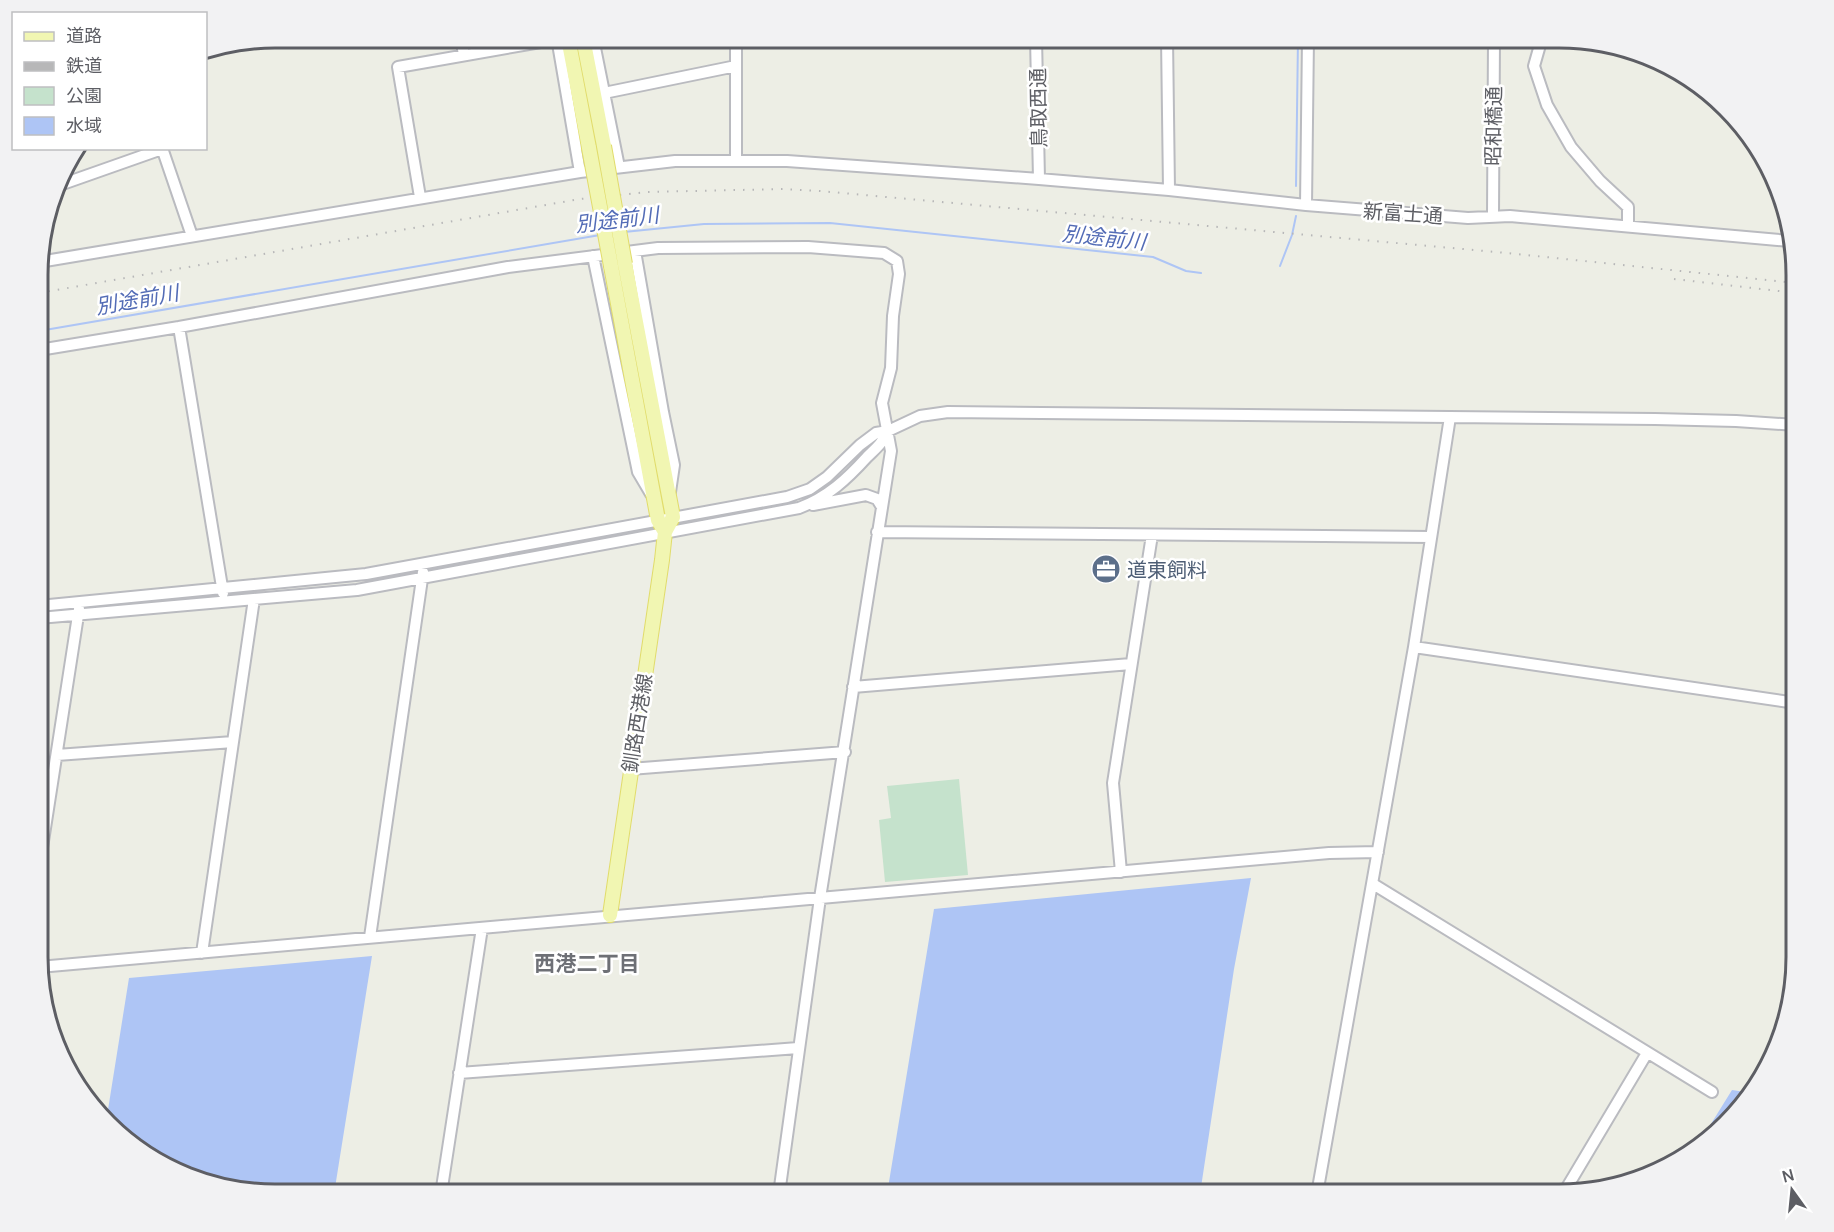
<svg xmlns="http://www.w3.org/2000/svg" width="1834" height="1232" font-family="Manrope,'Noto Sans JP',sans-serif">
	<rect width="100%" height="100%" fill="#edeee5"/>
	<path fill="#c5e2cc" d="M 959,779 L 968,875 L 885,882 L 879,820 L 891,818 L 887,786 Z"/>
	<path fill="#aec5f5" d="M 1251,878 L 1234,969 L 1200,1194 L 887,1194 L 934,909 Z
		M 372,956 L 334,1194 L 275,1194 L 199,1182 L 143,1154 L 107,1116 L 129,978 Z
		M 1732,1090 L 1752,1093 L 1701,1140 Z"/>
	<g fill="none" stroke-linecap="round" stroke-linejoin="round">
		<path stroke="#aec5f5" stroke-width="2" d="M 1296,186 L 1298,38
			M 624,232 L 704,224 L 830,223 L 1153,257 L 1186,271 L 1201,273
			M 1280,266 L 1292,235 L 1296,216
			M 39,331 L 600,235"/>
		<g stroke="#babbc0" stroke-width="14">
			<path id="minor" d="M 461,38 L 464,55
				M 557,38 L 580,172
				M 593,38 L 619,167
				M 1036,38 L 1039,179
				M 1167,38 L 1169,190
				M 1542,38 L 1534,66 L 1547,105 L 1571,147 L 1600,181 L 1628,207 L 1628,225
				M 604,93 L 736,66
				M 162,148 L 192,236
				M 736,161 L 736,38
				M 57,186 L 162,149
				M 420,197 L 398,67 L 558,39
				M 1306,205 L 1308,38
				M 1493,215 L 1494,38
				M 635,251 L 663,412 L 674,465 L 670,492
				M 593,256 L 638,472 L 651,494
				M 39,262 L 580,172 L 675,161 L 787,161 L 1039,179 L 1169,190 L 1306,205 L 1468,218 L 1510,216 L 1790,241
				M 179,327 L 223,593
				M 39,350 L 179,327 L 508,267 L 658,248 L 808,247 L 884,253 L 897,261 L 899,274 L 893,316 L 891,368 L 882,403 L 891,451 L 820,898 L 779,1194
				M 813,505 L 866,495 L 877,499 L 882,507
				M 877,532 L 1431,537
				M 39,606 L 366,574 L 787,497 L 810,489 L 827,477 L 860,445 L 876,433 L 888,431 L 920,416 L 948,412 L 1655,419 L 1736,421 L 1796,425
				M 39,618 L 357,590 L 799,508 C 828,497 847,479 867,457 C 876,448 883,443 887,431
				M 1414,647 L 1796,703
				M 853,687 L 1131,664
				M 57,755 L 233,742
				M 630,769 L 845,752
				M 39,867 L 79,609
				M 1121,872 L 1113,783 L 1152,535
				M 1373,884 L 1712,1092
				M 370,937 L 423,572
				M 202,953 L 254,599
				M 39,967 L 1329,853 L 1378,852
				M 459,1073 L 798,1048
				M 441,1194 L 482,928
				M 766,1194 L 784,1194
				M 1317,1194 L 1414,647 L 1450,417
				M 1563,1194 L 1647,1053"/>
		</g>
		<g stroke="#e1dc6b" stroke-width="16">
			<path id="major" d="M 568,38 L 589,148
				M 583,38 L 604,146
				M 611,266 L 658,520 L 665,532
				M 610,915 L 662,560 L 665,532 L 673,517 L 625,264"/>
		</g>
		<use href="#minor" stroke="#fff" stroke-width="10"/>
		<use href="#major" stroke="#f1f6b2" stroke-width="14"/>
		<path stroke="#b7b7b8" stroke-width="2" stroke-dasharray="1.5 8" stroke-linecap="butt" d="M 1674,279 L 1796,293
			M 39,293 L 580,199 L 648,192 L 783,189 L 820,191 L 1507,253 L 1796,283"/>
		<g stroke="#e1dc6b" stroke-width="16" stroke-linecap="butt">
			<path id="major-bridge" d="M 604,146 L 625,264
				M 589,148 L 611,266"/>
		</g>
		<use href="#major-bridge" stroke="#f1f6b2" stroke-width="14"/>
	</g>
	<defs>
		<g id="office-disc" transform="scale(1.5)"><circle r="9.5" fill="#5c6f8a" stroke="#fff"/><path d="M-6-3h4V-5.5h4V-3h4V5H-6ZM-1-4.5V-3h2v-1.5ZM-6 0V1H6V0Z" fill="#fff"/></g>
	</defs>
	<g fill-rule="evenodd">
		<use href="#office-disc" x="1106" y="569"/>
	</g>
	<g text-anchor="middle" dominant-baseline="central" stroke-width="5" stroke-linejoin="round" paint-order="stroke">
		<g font-size="20" fill="#5d5e64" stroke="#fff">
			<text transform="translate(1038 108) rotate(-91)">鳥取西通</text>
			<text transform="translate(1493 126) rotate(-89)">昭和橋通</text>
			<text transform="translate(1403 213) rotate(4)">新富士通</text>
			<text transform="translate(637 723) rotate(-81)">釧路西港線</text>
		</g>
		<g font-size="20" fill="#4e5e75" stroke="#fff" text-anchor="start">
			<text x="1127" y="569">道東飼料</text>
		</g>
		<g font-size="21" font-style="italic" fill="#536cb6" stroke="#fff">
			<text transform="translate(617 219) rotate(-7)">別途前川</text>
			<text transform="translate(1104 237) rotate(6)">別途前川</text>
			<text transform="translate(137 299) rotate(-10)">別途前川</text>
		</g>
		<g font-size="21" font-weight="bold" fill="#6e7076" stroke="#fff">
			<text x="587" y="963">西港二丁目</text>
		</g>
	</g>
	<path d="M0 0H1834V1232H0ZM275 48H1559A227 227 0 0 1 1786 275V957A227 227 0 0 1 1559 1184H275A227 227 0 0 1 48 957V275A227 227 0 0 1 275 48Z" fill="#f2f2f3" fill-rule="evenodd"/>
	<path fill="none" stroke="#5d5e64" stroke-width="3" d="M275 48H1559A227 227 0 0 1 1786 275V957A227 227 0 0 1 1559 1184H275A227 227 0 0 1 48 957V275A227 227 0 0 1 275 48Z"/>
	<rect x="12" y="12" width="195" height="138" fill="#ffffff" stroke="#bebfc1" stroke-width="1.5"/>
	<rect x="24" y="32" width="30" height="9" fill="#f1f6b2" stroke="#bebfc1" stroke-width="1.5"/>
	<text x="66" y="42" font-size="18" fill="#5d5e64">道路</text>
	<rect x="24" y="62" width="30" height="9" fill="#b7b7b8" stroke="#bebfc1" stroke-width="1.5"/>
	<text x="66" y="72" font-size="18" fill="#5d5e64">鉄道</text>
	<rect x="24" y="87" width="30" height="18" fill="#c5e2cc" stroke="#bebfc1" stroke-width="1.5"/>
	<text x="66" y="102" font-size="18" fill="#5d5e64">公園</text>
	<rect x="24" y="117" width="30" height="18" fill="#aec5f5" stroke="#bebfc1" stroke-width="1.5"/>
	<text x="66" y="132" font-size="18" fill="#5d5e64">水域</text>
	<g transform="translate(1792 1190) rotate(345)" stroke="#ffffff" stroke-width="4.5" paint-order="stroke">
	<path d="M0-4.5L10 22L0 15L-10 22Z" fill="#5d5e64"/>
	<text y="-9" font-size="16" font-weight="bold" text-anchor="middle" fill="#5d5e64">N</text>
	</g>
</svg>
